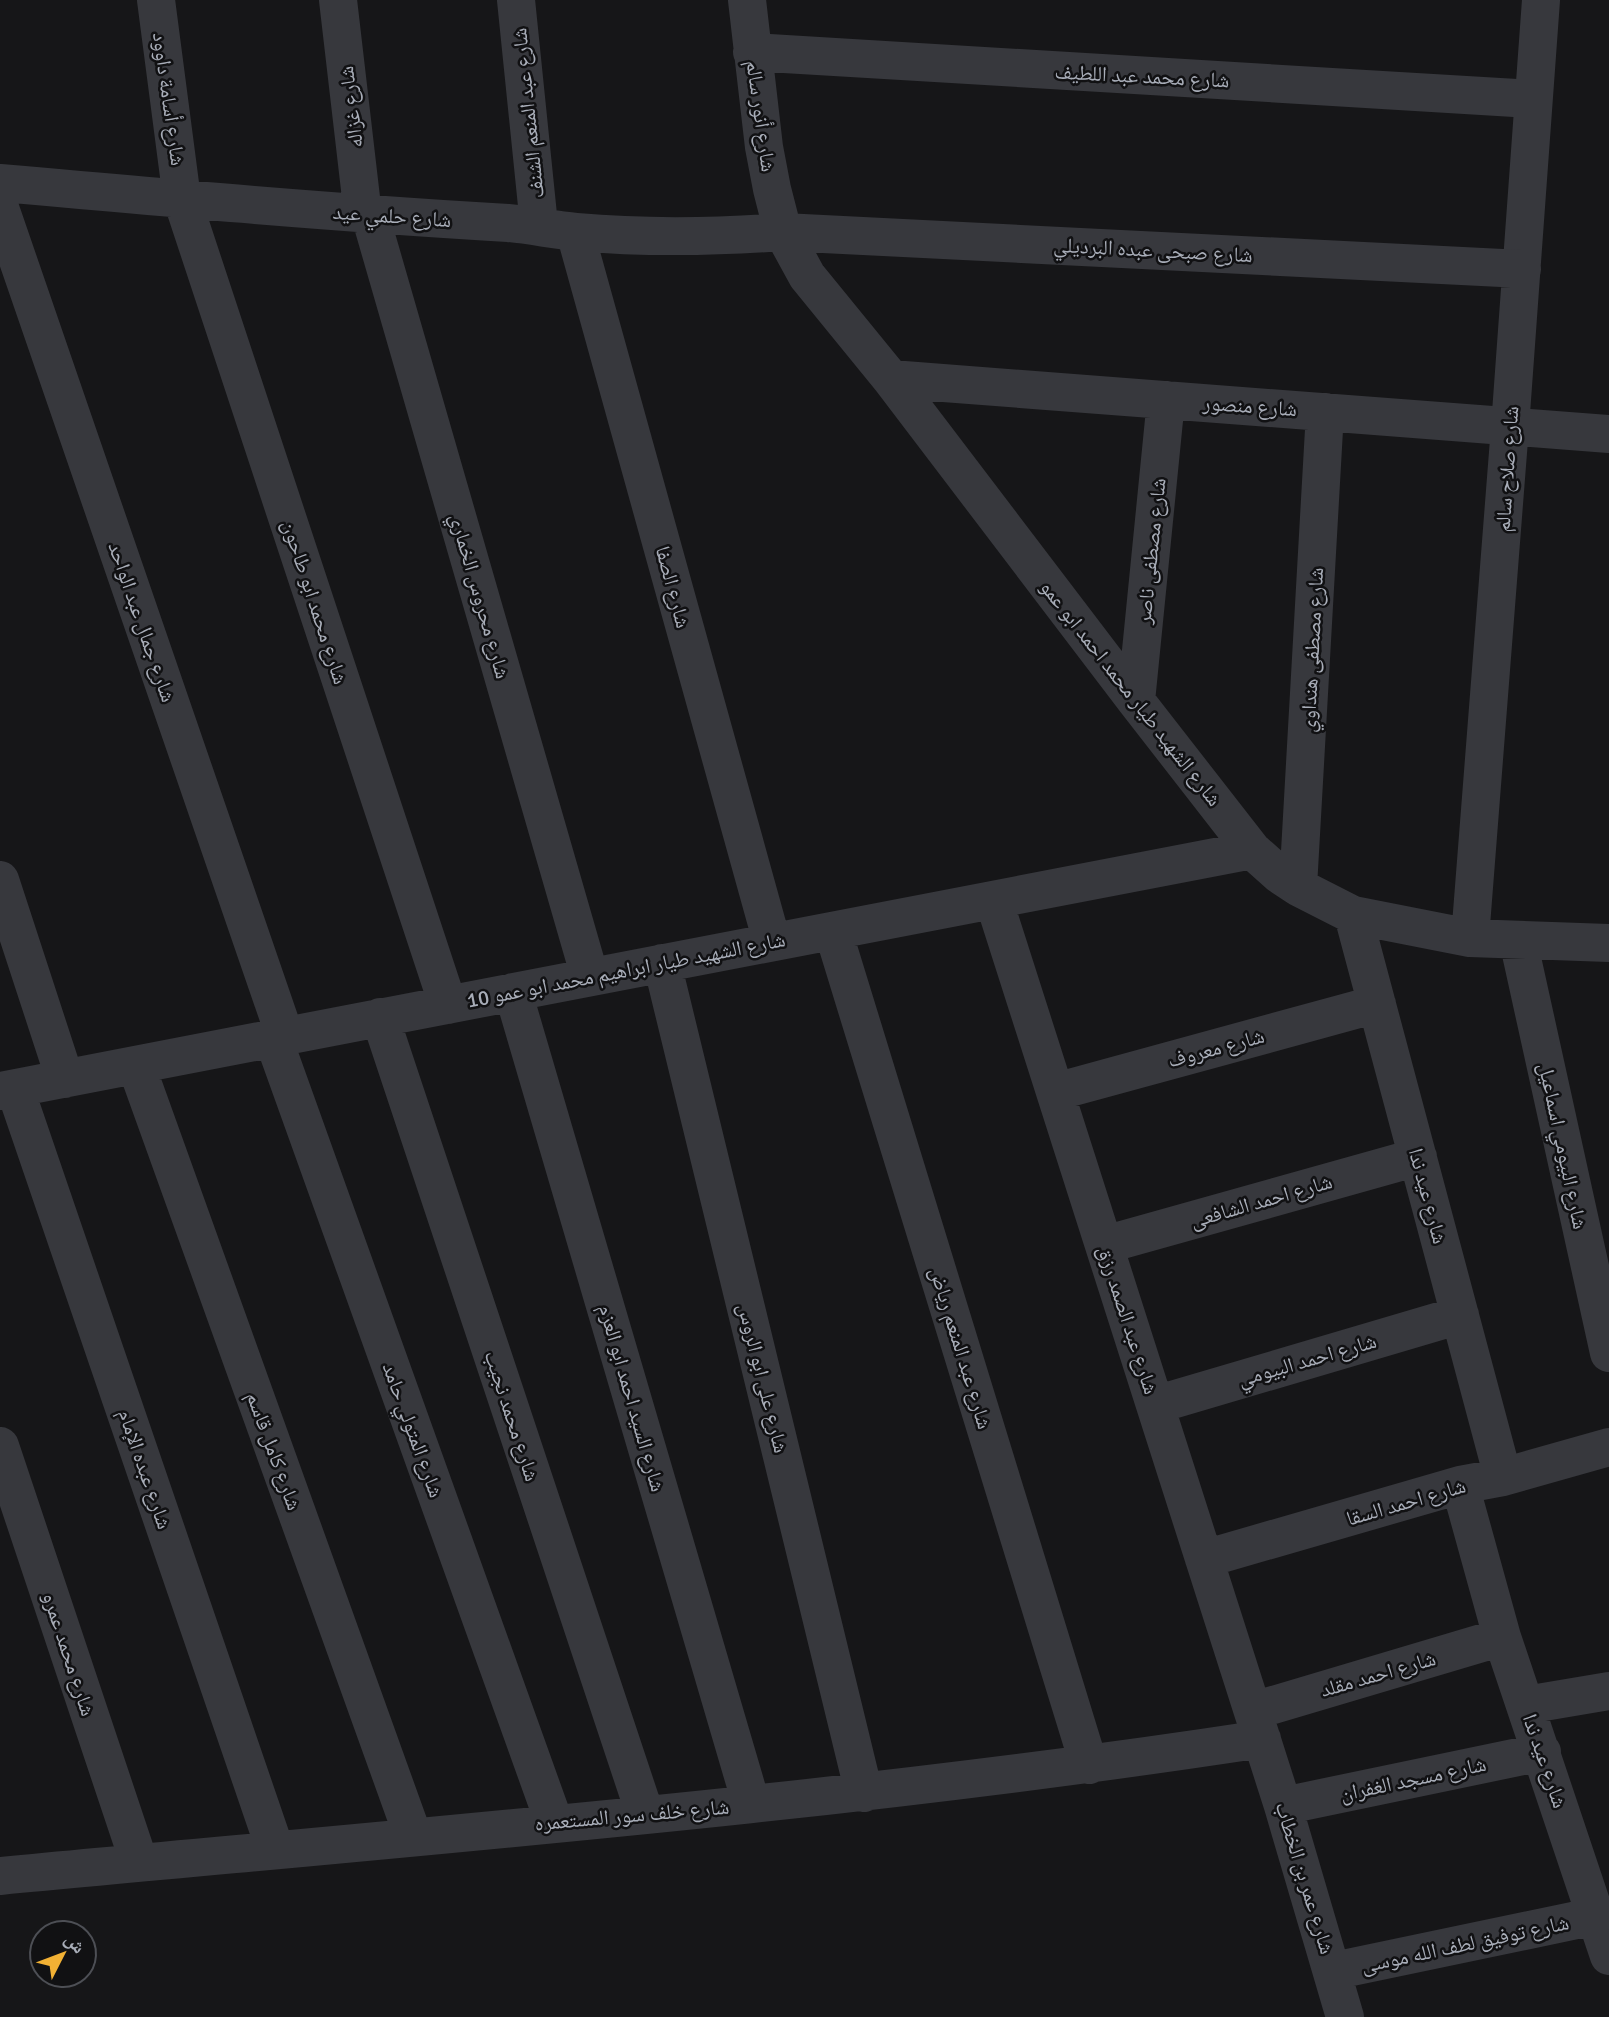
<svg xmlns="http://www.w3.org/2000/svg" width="1609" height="2017" font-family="Signika,'Noto Naskh Arabic',sans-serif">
	<rect width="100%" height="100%" fill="#161618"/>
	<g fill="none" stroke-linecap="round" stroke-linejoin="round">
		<path stroke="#37383d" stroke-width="38" d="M 156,0 L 182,199 L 448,1005
			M 338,0 L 363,215
			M 516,0 L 539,225
			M 747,0 L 764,147 L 772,189 L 783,232 L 807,276 L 891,379 L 1136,701 L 1252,850 L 1280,875 L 1298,887 L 1353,915 L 1470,938 L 1609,943
			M 752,52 L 1532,99
			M 0,183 C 169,198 338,213 508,223 C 531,225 554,230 576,232 C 645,238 715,237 783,232 L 1522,269
			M 0,208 L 285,1036
			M 370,215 L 590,977
			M 575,232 L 772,942
			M 891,379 L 1609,434
			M 1136,701 L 1166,400
			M 0,880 L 65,1079
			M 1298,887 L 1325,412
			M 994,901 L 1283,1806 L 1345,2017
			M 1353,915 L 1503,1477
			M 833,931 L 1089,1765
			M 1470,938 L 1510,427 L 1541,0
			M 1518,940 L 1609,1353
			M 662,963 L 864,1793
			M 513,992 L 751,1803
			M 380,1017 L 645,1814
			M 273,1038 L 554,1822
			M 136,1065 L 413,1836
			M 15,1089 L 275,1849
			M 0,1091 L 1252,850
			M 1055,1092 L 1377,1004
			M 1104,1245 L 1418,1157
			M 1155,1405 L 1460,1315
			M 0,1446 L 139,1862
			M 1460,1485 L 1502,1637 L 1609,1956
			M 1204,1559 L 1460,1485 L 1503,1477 L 1609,1447
			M 1526,1705 L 1609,1691
			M 1253,1711 L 1502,1637
			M 1283,1806 L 1542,1752
			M 0,1876 C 421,1836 844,1803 1262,1739
			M 1333,1971 L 1596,1916"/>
	</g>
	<g text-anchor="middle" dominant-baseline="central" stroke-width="5" stroke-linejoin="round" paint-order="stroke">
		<g font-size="21" fill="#a8adb8" stroke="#111113">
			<text transform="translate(1142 76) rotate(3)">شارع محمد عبد اللطيف</text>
			<text transform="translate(169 99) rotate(82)">شارع أسامة داوود</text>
			<text transform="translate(351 107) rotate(-97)">شارع غزاله</text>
			<text transform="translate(528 113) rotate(-96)">شارع عبد المنعم الشنف</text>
			<text transform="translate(761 116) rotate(82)">شارع أنور سالم</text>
			<text transform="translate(392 216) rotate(4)">شارع حلمي عيد</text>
			<text transform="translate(1153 250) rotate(3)">شارع صبحى عبده البرديلي</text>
			<text transform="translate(1250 406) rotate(4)">شارع منصور</text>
			<text transform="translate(1507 469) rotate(-86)">شارع صلاح سالم</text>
			<text transform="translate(1151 551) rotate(-84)">شارع مصطفى ناصر</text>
			<text transform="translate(673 587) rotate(75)">شارع الصفا</text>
			<text transform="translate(480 596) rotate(74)">شارع محروس الخماري</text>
			<text transform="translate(315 602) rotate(72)">شارع محمد ابو طاحون</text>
			<text transform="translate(142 622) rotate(71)">شارع جمال عبد الواحد</text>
			<text transform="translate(1312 650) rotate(-87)">شارع مصطفى هنداوي</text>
			<text transform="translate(1131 693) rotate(52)">شارع الشهيد طيار محمد احمد ابو عمو</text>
			<text transform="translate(626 970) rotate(-11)">شارع الشهيد طيار ابراهيم محمد ابو عمو 10</text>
			<text transform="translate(1216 1048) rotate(-15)">شارع معروف</text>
			<text transform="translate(1563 1146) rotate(78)">شارع البيومي اسماعيل</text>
			<text transform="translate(1428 1196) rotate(75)">شارع عيد ندا</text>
			<text transform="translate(1261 1201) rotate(-16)">شارع احمد الشافعى</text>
			<text transform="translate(1128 1320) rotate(72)">شارع عبد الصمد رزق</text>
			<text transform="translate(961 1348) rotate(73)">شارع عبد المنعم رياض</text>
			<text transform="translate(1307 1360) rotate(-16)">شارع احمد البيومي</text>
			<text transform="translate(763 1378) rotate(76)">شارع على ابو الروس</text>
			<text transform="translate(632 1398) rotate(74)">شارع السيد احمد ابو العزم</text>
			<text transform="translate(512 1416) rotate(72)">شارع محمد نجيب</text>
			<text transform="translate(413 1430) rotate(70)">شارع المتولي حامد</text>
			<text transform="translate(274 1451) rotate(70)">شارع كامل قاسم</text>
			<text transform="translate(145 1469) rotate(71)">شارع عبده الإمام</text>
			<text transform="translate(1406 1502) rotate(-16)">شارع احمد السقا</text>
			<text transform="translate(69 1654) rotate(72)">شارع محمد عمرو</text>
			<text transform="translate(1378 1674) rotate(-16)">شارع احمد مقلد</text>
			<text transform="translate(1545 1761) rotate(71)">شارع عيد ندا</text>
			<text transform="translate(1413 1779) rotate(-12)">شارع مسجد الغفران</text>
			<text transform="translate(632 1815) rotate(-5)">شارع خلف سور المستعمره</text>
			<text transform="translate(1305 1878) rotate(73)">شارع عمر بن الخطاب</text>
			<text transform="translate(1465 1944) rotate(-12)">شارع توفيق لطف الله موسى</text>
		</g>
	</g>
	<g transform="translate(63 1954) rotate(48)"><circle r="33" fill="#111113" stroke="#4d4f55" stroke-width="2"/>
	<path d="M0-5L12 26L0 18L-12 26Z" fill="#f2b134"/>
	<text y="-10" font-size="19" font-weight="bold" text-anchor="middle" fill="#a8adb8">ش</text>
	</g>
</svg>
